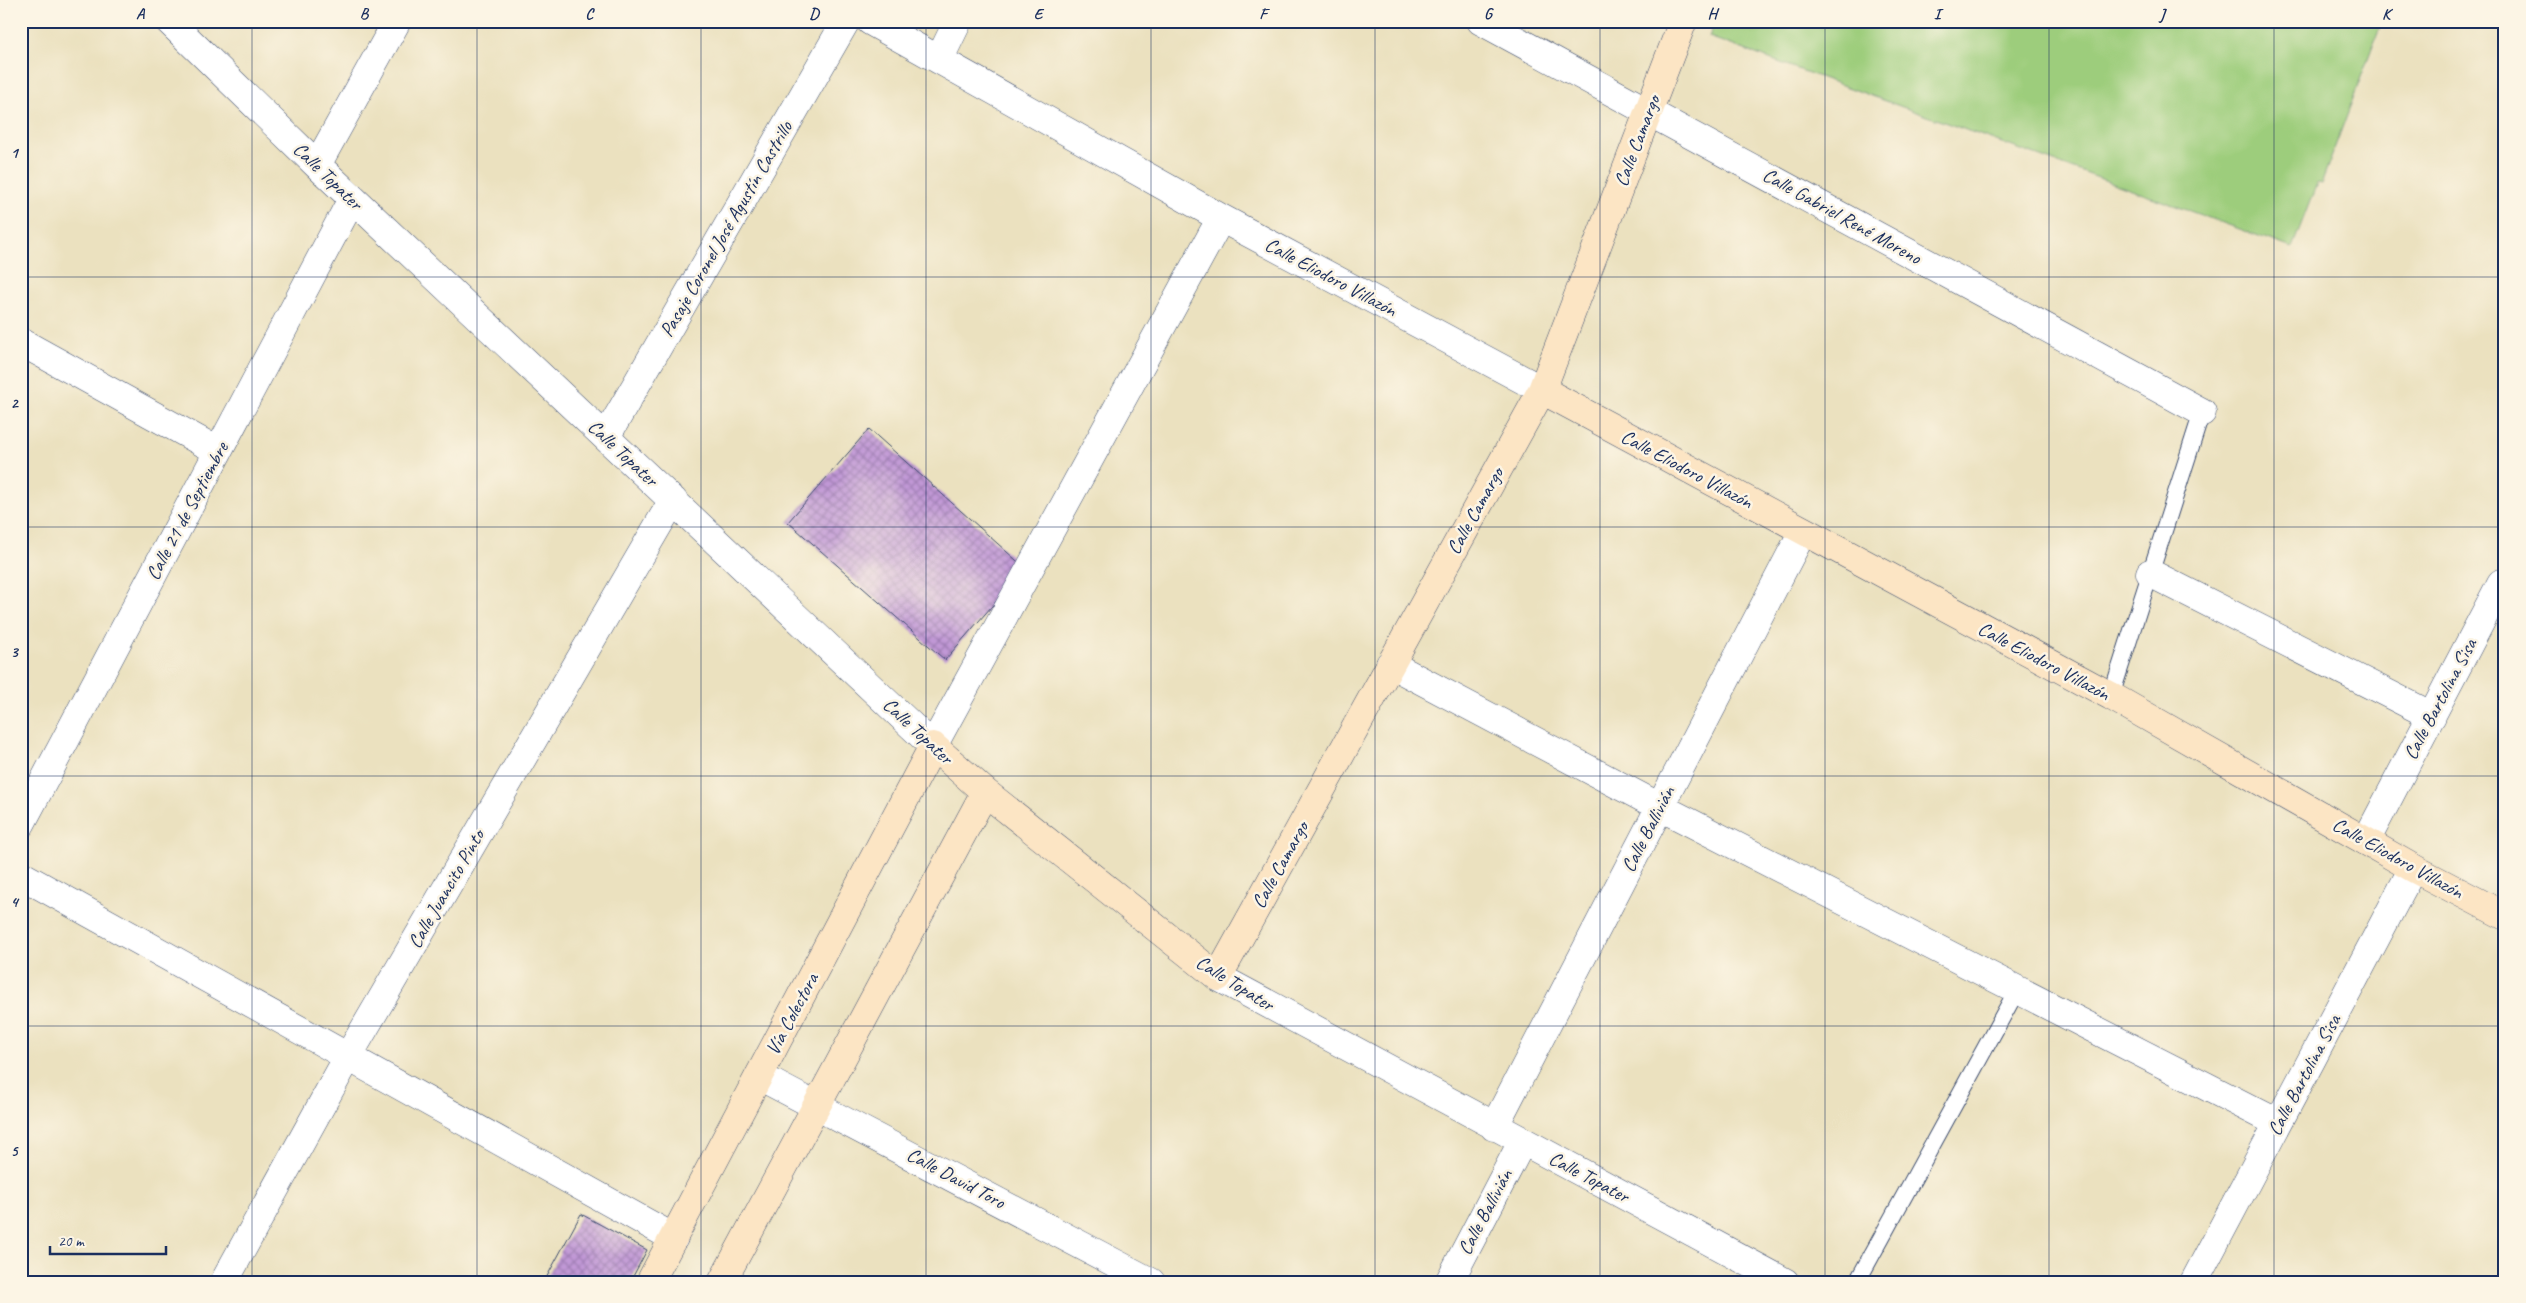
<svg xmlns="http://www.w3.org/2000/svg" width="2526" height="1303" font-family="Caveat,sans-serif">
	<defs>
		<pattern id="building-cross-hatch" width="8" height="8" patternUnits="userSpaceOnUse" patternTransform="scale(1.25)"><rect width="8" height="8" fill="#c198d6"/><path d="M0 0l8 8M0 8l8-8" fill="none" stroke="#9c7cb1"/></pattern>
	</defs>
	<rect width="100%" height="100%" fill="#fcf5e5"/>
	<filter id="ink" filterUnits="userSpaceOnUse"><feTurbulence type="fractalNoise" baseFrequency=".02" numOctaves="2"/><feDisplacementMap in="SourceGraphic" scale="10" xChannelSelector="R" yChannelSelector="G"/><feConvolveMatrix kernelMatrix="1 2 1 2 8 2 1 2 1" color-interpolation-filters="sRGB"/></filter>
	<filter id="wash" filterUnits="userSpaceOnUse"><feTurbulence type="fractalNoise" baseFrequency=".0096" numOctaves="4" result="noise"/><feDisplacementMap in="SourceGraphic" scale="20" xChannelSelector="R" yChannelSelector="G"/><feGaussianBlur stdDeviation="1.12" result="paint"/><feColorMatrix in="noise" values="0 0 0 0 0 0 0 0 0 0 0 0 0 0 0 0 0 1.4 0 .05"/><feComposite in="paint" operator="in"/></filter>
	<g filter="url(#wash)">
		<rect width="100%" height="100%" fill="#ebe1bf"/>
		<path fill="#9dcd7c" stroke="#5c7e6d" d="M 1715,21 L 2382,21 L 2321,184 L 2317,183 L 2292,248 L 1709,37 Z"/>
		<g id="blocks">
			<path fill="url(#building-cross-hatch)" d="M 869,429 L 1025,568 L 945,660 L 788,522 Z
				M 581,1214 L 647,1250 L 630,1282 L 544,1282 Z"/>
		</g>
	</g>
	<g filter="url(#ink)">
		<use href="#blocks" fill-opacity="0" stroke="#3a4a6d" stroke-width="1"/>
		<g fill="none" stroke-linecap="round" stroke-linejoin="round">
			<g stroke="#3a4a6d" stroke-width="18">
				<path id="lane" d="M 2111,696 L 2202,412
					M 1857,1282 L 2017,990"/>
			</g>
			<g stroke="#3a4a6d" stroke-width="29">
				<path id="street" d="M 169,21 L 317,165 L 933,746 L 1221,218
					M 870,21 L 1221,218 L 1542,390
					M 1481,21 L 2202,412
					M 939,60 L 958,21
					M 317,165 L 397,21
					M 21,342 L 218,451
					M 606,437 L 846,21
					M 2150,573 L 2432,716
					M 1390,664 L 1660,807 L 2278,1123
					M 21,824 L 352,199
					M 2366,841 L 2501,583 L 2505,585
					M 21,875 L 674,1238
					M 1218,977 L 1785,1282
					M 759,1076 L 1151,1282
					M 1494,1127 L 1803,531
					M 224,1282 L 349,1055 L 673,500
					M 1449,1282 L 1522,1142
					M 2194,1282 L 2413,868"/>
			</g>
			<g stroke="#3a4a6d" stroke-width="29">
				<path id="secondary" d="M 1542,390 L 2111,696 L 2413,868 L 2505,916
					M 650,1282 L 933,746 L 985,792 L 1218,977 L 1542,390 L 1683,21
					M 722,1282 L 985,792"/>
			</g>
			<use href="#lane" stroke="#fff" stroke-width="16"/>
			<use href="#street" stroke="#fff" stroke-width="28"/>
			<use href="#secondary" stroke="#fce5c4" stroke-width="28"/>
		</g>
	</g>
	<path fill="none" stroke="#1b2f5e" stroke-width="1" stroke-opacity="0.55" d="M 252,21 L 252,1282M 477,21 L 477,1282M 701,21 L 701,1282M 926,21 L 926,1282M 1151,21 L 1151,1282M 1375,21 L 1375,1282M 1600,21 L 1600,1282M 1825,21 L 1825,1282M 2049,21 L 2049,1282M 2274,21 L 2274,1282M 21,277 L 2505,277M 21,527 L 2505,527M 21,776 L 2505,776M 21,1026 L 2505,1026"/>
	<g text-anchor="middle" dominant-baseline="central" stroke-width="5" stroke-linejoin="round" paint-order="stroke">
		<g font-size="20" fill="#1b2f5e" stroke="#fcf5e5">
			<text transform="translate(1637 141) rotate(-69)">Calle Camargo</text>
			<text transform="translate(328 176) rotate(44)">Calle Topater</text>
			<text transform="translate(1842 216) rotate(29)">Calle Gabriel René Moreno</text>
			<text transform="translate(726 229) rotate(-60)">Pasaje Coronel José Agustín Castrillo</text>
			<text transform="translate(1331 277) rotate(28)">Calle Eliodoro Villazón</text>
			<text transform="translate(623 453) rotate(43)">Calle Topater</text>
			<text transform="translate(1687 469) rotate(28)">Calle Eliodoro Villazón</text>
			<text transform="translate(187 511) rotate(-62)">Calle 21 de Septiembre</text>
			<text transform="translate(1475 511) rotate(-61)">Calle Camargo</text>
			<text transform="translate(2044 661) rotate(28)">Calle Eliodoro Villazón</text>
			<text transform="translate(2440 699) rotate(-62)">Calle Bartolina Sisa</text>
			<text transform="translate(918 731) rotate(43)">Calle Topater</text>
			<text transform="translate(1648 829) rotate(-63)">Calle Ballivián</text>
			<text transform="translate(2398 858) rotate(29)">Calle Eliodoro Villazón</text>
			<text transform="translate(1280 865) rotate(-61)">Calle Camargo</text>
			<text transform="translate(446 889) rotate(-60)">Calle Juancito Pinto</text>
			<text transform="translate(1235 983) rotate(32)">Calle Topater</text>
			<text transform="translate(792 1014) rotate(-62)">Vía Colectora</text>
			<text transform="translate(2304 1075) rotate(-62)">Calle Bartolina Sisa</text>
			<text transform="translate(1589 1177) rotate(28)">Calle Topater</text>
			<text transform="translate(956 1178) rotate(28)">Calle David Toro</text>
			<text transform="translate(1485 1212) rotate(-62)">Calle Ballivián</text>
		</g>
	</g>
	<rect width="2526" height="1303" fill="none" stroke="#fcf5e5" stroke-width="55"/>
	<path d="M50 1246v8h116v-8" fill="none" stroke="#1b2f5e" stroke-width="2.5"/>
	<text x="58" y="1246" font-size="15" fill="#1b2f5e" stroke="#fcf5e5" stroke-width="4" paint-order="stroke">20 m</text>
	<rect x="28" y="28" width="2470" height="1248" fill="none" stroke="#1b2f5e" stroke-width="2"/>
	<g font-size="16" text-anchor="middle" font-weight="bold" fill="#1b2f5e">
		<text x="140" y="19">A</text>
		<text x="364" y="19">B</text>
		<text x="589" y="19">C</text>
		<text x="814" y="19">D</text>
		<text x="1038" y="19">E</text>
		<text x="1263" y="19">F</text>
		<text x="1488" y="19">G</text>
		<text x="1712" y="19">H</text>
		<text x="1937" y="19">I</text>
		<text x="2162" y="19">J</text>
		<text x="2386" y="19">K</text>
		<text x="14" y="158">1</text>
		<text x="14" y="408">2</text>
		<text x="14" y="657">3</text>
		<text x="14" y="907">4</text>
		<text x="14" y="1156">5</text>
	</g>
</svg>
